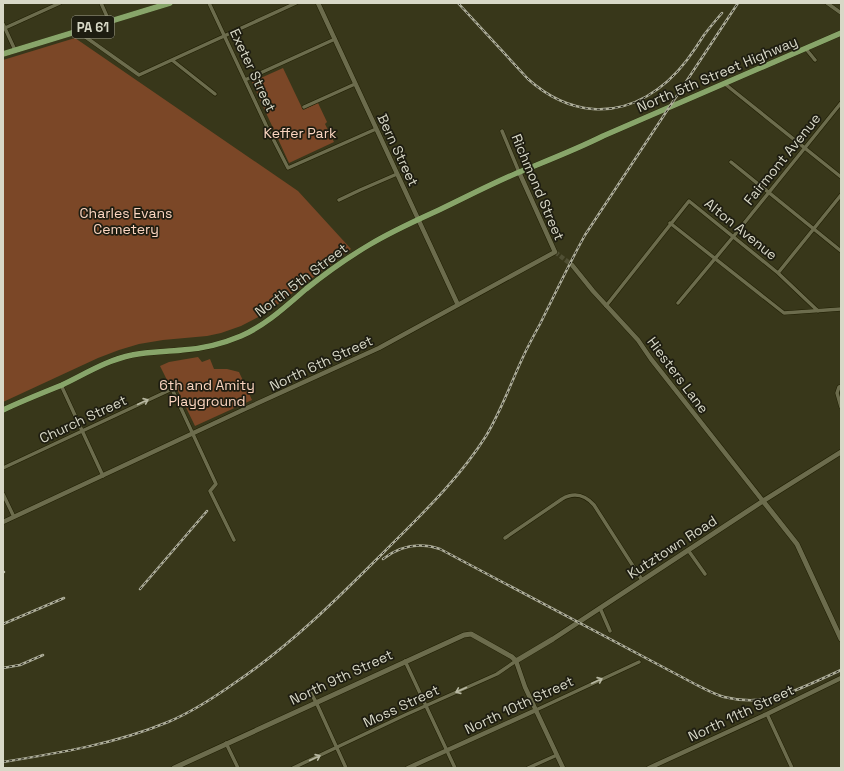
<svg xmlns="http://www.w3.org/2000/svg" width="844" height="771" font-family="'Space Grotesk',sans-serif">
	<rect width="100%" height="100%" fill="#38371a"/>
	<path fill="#7b4727" d="M 75,38 L 298,191 L 351,249 L 266,313 L 241,326 L 221,333 L 207,336 L 163,340 L 139,344 L 119,350 L 98,358 L 3,402 L 3,60 Z
		M 283,68 L 303,110 L 318,103 L 327,122 L 325,124 L 334,142 L 289,163 L 252,82 Z
		M 198,357 L 202,362 L 210,359 L 214,369 L 227,369 L 239,372 L 252,400 L 195,426 L 176,387 L 173,385 L 170,386 L 160,366 L 169,362 Z"/>
	<g fill="none" stroke-linecap="round" stroke-linejoin="round">
		<path stroke="#504f34" stroke-width="4.5" stroke-dasharray="4.5 2" stroke-linecap="butt" d="M 555,252 L 572,265"/>
		<g stroke="#1f1e02" stroke-width="4.5">
			<path id="minor" d="M 101,3 L 109,21
				M 209,3 L 266,125 L 288,168 L 376,129
				M 827,3 L 841,13
				M 3,24 L 15,50
				M 5,28 L 60,3
				M 77,31 L 139,75 L 296,3
				M 806,49 L 815,60
				M 172,60 L 215,94
				M 245,80 L 335,39
				M 725,84 L 841,177
				M 304,107 L 355,84
				M 502,131 L 519,172
				M 731,162 L 841,251
				M 339,200 L 360,190 L 397,174
				M 670,223 L 784,313 L 841,309
				M 778,273 L 841,195
				M 678,303 L 733,237 L 841,103
				M 606,306 L 689,201 L 778,273 L 818,311
				M 61,385 L 103,476
				M 841,386 L 839,387 L 837,393 L 841,407
				M 3,468 L 172,389 L 216,484 L 210,491 L 234,540
				M 3,494 L 14,517
				M 505,538 L 562,499 C 574,492 585,495 594,505 L 642,580
				M 688,550 L 705,574
				M 600,608 L 610,631
				M 405,661 L 455,768
				M 309,690 L 316,702 L 346,768
				M 536,710 L 639,662
				M 767,714 L 792,768
				M 226,743 L 238,768
				M 293,768 L 405,715 L 497,674 L 516,661
				M 528,768 L 557,755"/>
		</g>
		<g stroke="#1f1e02" stroke-width="5.5">
			<path id="tertiary" d="M 318,3 L 458,305
				M 572,265 L 593,291 L 638,340 L 651,359 L 763,501
				M 3,522 L 247,408 L 379,348 L 555,252 L 519,172
				M 516,661 L 525,687 L 563,768
				M 408,768 L 536,710
				M 649,768 L 767,714 L 841,678"/>
		</g>
		<g stroke="#1f1e02" stroke-width="6">
			<path id="secondary" d="M 763,501 L 797,544 L 841,639
				M 174,768 L 464,635 L 471,634 L 512,657 L 516,661 L 553,639 L 763,501 L 841,452"/>
		</g>
		<g stroke="#1f1e02" stroke-width="6">
			<path id="primary" d="M 3,54 L 170,3
				M 3,410 C 22,401 42,393 62,385 C 85,374 107,360 132,355 C 149,351 166,352 182,350 C 202,349 222,344 241,336 C 266,325 285,307 306,289 C 326,273 347,258 369,245 C 392,231 417,220 441,209 C 466,197 491,184 517,173 C 546,161 575,150 603,136 L 841,33"/>
		</g>
		<use href="#minor" stroke="#6c6c4d" stroke-width="3.5"/>
		<use href="#tertiary" stroke="#6c6c4d" stroke-width="4.5"/>
		<use href="#secondary" stroke="#6c6c4d" stroke-width="5"/>
		<use href="#primary" stroke="#88a56a" stroke-width="5.5"/>
		<g stroke="#aeae9a" stroke-width="2.5">
			<path id="rail" d="M 458,3 L 528,79 C 547,96 568,107 593,109 C 632,112 665,89 687,60 C 693,52 699,43 704,35 C 710,27 716,20 722,13
				M 383,559 C 400,546 419,542 440,549 L 693,683 C 703,688 713,694 724,697 C 740,701 757,701 773,698 C 781,697 788,693 796,690 C 811,684 826,677 841,670
				M 3,572 L 4,572
				M 140,589 L 207,511
				M 3,624 L 64,598
				M 3,668 L 20,665 L 43,655
				M 3,762 C 59,753 115,744 168,722 C 192,712 215,697 236,682 C 291,645 338,598 385,551 C 421,515 459,479 486,436 C 501,411 511,383 523,357 C 528,346 534,335 540,324 C 555,294 569,264 585,235 L 738,3"/>
		</g>
		<use href="#rail" stroke="#1e1d11" stroke-width="1" stroke-dasharray="3" stroke-linecap="butt"/>
	</g>
	<defs><path id="oneway-shaft" d="M-6 0H5M1.5-3L5.5 0L1.5 3" fill="none" stroke-width="1.6" stroke-linecap="round" stroke-linejoin="round"/></defs>
	<g stroke="#b8b8a2">
		<use href="#oneway-shaft" transform="translate(143 402) rotate(-25)"/>
		<use href="#oneway-shaft" transform="translate(597 681) rotate(-25)"/>
		<use href="#oneway-shaft" transform="translate(461 690) rotate(156)"/>
		<use href="#oneway-shaft" transform="translate(315 758) rotate(-25)"/>
	</g>
	<g text-anchor="middle" dominant-baseline="central" stroke-width="3.5" stroke-linejoin="round" paint-order="stroke">
		<rect fill="#1e1d11" stroke="#a0a090" stroke-width="1" x="72" y="16" width="42" height="22" rx="3"/>
		<g font-size="13" font-weight="bold" fill="#d8d8c7">
			<text x="93" y="27">PA 61</text>
		</g>
		<g font-size="14" fill="#d8d8c7" stroke="#1e1d11">
			<text transform="translate(253 70) rotate(65)">Exeter Street</text>
			<text transform="translate(717 74) rotate(-23)">North 5th Street Highway</text>
			<text transform="translate(398 150) rotate(65)">Bern Street</text>
			<text transform="translate(782 159) rotate(-51)">Fairmont Avenue</text>
			<text transform="translate(538 187) rotate(67)">Richmond Street</text>
			<text transform="translate(741 229) rotate(39)">Alton Avenue</text>
			<text transform="translate(301 280) rotate(-37)">North 5th Street</text>
			<text transform="translate(321 363) rotate(-25)">North 6th Street</text>
			<text transform="translate(678 375) rotate(53)">Hiesters Lane</text>
			<text transform="translate(83 419) rotate(-25)">Church Street</text>
			<text transform="translate(672 547) rotate(-33)">Kutztown Road</text>
			<text transform="translate(341 677) rotate(-25)">North 9th Street</text>
			<text transform="translate(519 705) rotate(-25)">North 10th Street</text>
			<text transform="translate(401 706) rotate(-25)">Moss Street</text>
			<text transform="translate(741 713) rotate(-25)">North 11th Street</text>
		</g>
		<g font-size="14" fill="#fbd5c0" stroke="#1e1d11">
			<text x="300" y="133">Keffer Park</text>
			<text x="126" y="213">Charles Evans<tspan x="126" dy="16">Cemetery</tspan></text>
			<text x="207" y="385">6th and Amity<tspan x="207" dy="16">Playground</tspan></text>
		</g>
	</g>
	<rect width="844" height="771" fill="none" stroke="#d8d8c7" stroke-width="8"/>
</svg>
